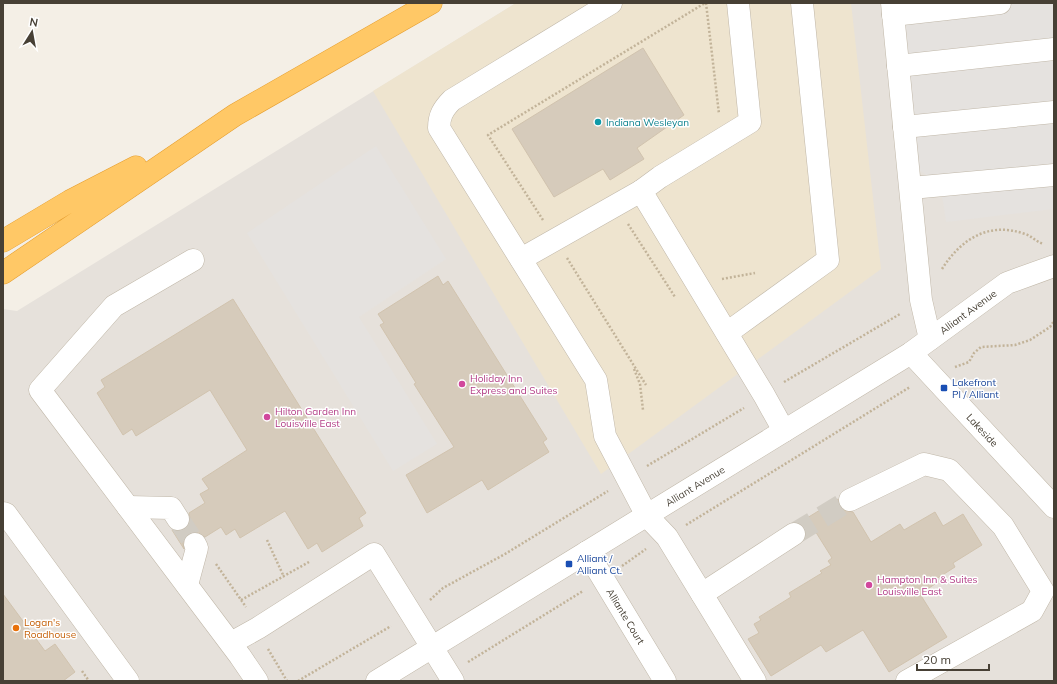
<svg xmlns="http://www.w3.org/2000/svg" width="1057" height="684" font-family="Mulish,sans-serif">
	<rect width="100%" height="100%" fill="#f4efe6"/>
	<path fill="#e6e1db" d="M 516,3 L 1054,3 L 1054,681 L 3,681 L 3,309 L 17,311 Z"/>
	<path fill="#eee4cf" d="M 516,3 L 851,3 L 881,269 L 601,474 L 373,91 Z"/>
	<path fill="#e5e2df" d="M 901,3 L 1054,3 L 1054,209 L 946,222 L 943,201 L 936,177 L 929,177 L 919,170 Z
		M 376,146 L 446,259 L 359,317 L 437,444 L 393,471 L 247,233 Z"/>
	<path fill="#d6cbbb" stroke="#d1c3ae" d="M 643,48 L 684,115 L 637,148 L 644,159 L 610,180 L 603,169 L 554,197 L 512,129 Z
		M 438,276 L 443,285 L 448,281 L 547,439 L 543,442 L 549,452 L 488,490 L 482,480 L 427,513 L 406,475 L 454,447 L 414,384 L 416,383 L 380,325 L 384,323 L 378,314 Z
		M 233,299 L 366,513 L 359,518 L 363,526 L 322,552 L 317,543 L 308,549 L 285,511 L 240,538 L 235,529 L 226,535 L 221,527 L 205,537 L 196,532 L 190,533 L 184,537 L 183,543 L 184,549 L 172,530 L 179,531 L 185,529 L 189,524 L 190,519 L 189,513 L 205,503 L 200,494 L 209,489 L 202,479 L 247,450 L 210,390 L 136,436 L 132,429 L 123,435 L 97,393 L 105,387 L 101,380 Z
		M 838,499 L 839,505 L 843,510 L 853,512 L 871,542 L 900,524 L 904,530 L 935,512 L 943,526 L 963,514 L 982,545 L 953,563 L 955,567 L 936,579 L 938,582 L 920,594 L 947,637 L 889,672 L 863,630 L 826,652 L 821,645 L 771,676 L 748,639 L 759,633 L 754,624 L 761,620 L 759,617 L 791,597 L 789,593 L 822,573 L 820,571 L 831,565 L 828,561 L 832,558 L 807,518 Z
		M 3,594 L 45,651 L 55,644 L 75,672 L 63,681 L 3,681 Z"/>
	<g fill="none" stroke-linecap="round" stroke-linejoin="round">
		<path stroke="#d1ccc3" stroke-width="22" stroke-dasharray="22 11" stroke-linecap="butt" d="M 178,519 L 195,544
			M 794,534 L 850,500"/>
		<g stroke="#c0b7a8" stroke-width="23">
			<g id="minor">
				<path d="M 611,3 L 452,100 C 443,109 439,116 439,128 L 596,380 L 605,436 L 647,516 L 667,537 L 755,681"/>
				<path d="M 738,3 L 750,122 L 660,177 L 641,191 L 764,395 L 784,431"/>
				<path d="M 892,3 L 921,300 L 930,339"/>
				<path d="M 893,15 L 1000,3"/>
				<path d="M 898,66 L 1054,49"/>
				<path d="M 904,127 L 1054,112"/>
				<path d="M 911,188 L 1054,175"/>
				<path d="M 521,259 L 641,191"/>
				<path d="M 193,260 L 114,306 L 40,390 L 240,656 L 257,681"/>
				<path d="M 727,333 L 828,260 L 802,3"/>
				<path id="s1" d="M 911,353 L 1054,507"/>
				<path d="M 850,500 L 924,464 L 949,470 L 1003,526 L 1043,591 L 1032,611 L 907,681"/>
				<path d="M 128,507 L 171,508 L 178,519"/>
				<path d="M 3,513 L 6,514 L 128,681"/>
				<path id="s2" d="M 587,552 L 665,681"/>
				<path d="M 187,585 L 197,548 L 195,544"/>
				<path d="M 702,594 L 794,534"/>
				<path d="M 231,643 L 258,628 L 374,554 L 453,681"/>
				<path id="s3" d="M 377,681 L 911,353 L 1007,283 L 1054,266"/>
			</g>
		</g>
		<g stroke="#e59e2f" stroke-width="23">
			<path id="highway" d="M 3,241 L 70,201 L 136,167
				M 3,273 L 235,115 L 431,3"/>
		</g>
		<path stroke="#c2b399" stroke-width="2.5" stroke-dasharray="2 2" stroke-linecap="butt" d="M 706,3 L 719,114
			M 543,220 L 488,135 L 705,3
			M 628,224 L 675,297
			M 567,258 L 646,385
			M 942,269 C 961,239 989,221 1025,234 C 1032,236 1036,242 1044,244
			M 722,279 L 755,273
			M 955,367 L 969,362 L 974,353 L 981,347 L 1015,345 L 1030,340 L 1050,327 L 1054,321
			M 634,369 L 640,384 L 643,410
			M 784,382 L 900,314
			M 647,466 L 744,408
			M 686,525 L 910,387
			M 267,540 L 284,577
			M 216,564 L 246,607
			M 622,566 L 646,549
			M 241,600 L 309,562
			M 430,600 L 443,588 L 505,554 L 608,491
			M 268,649 L 287,681
			M 468,662 L 583,591
			M 82,671 L 89,681
			M 298,681 L 391,626"/>
		<use href="#minor" stroke="#fff" stroke-width="22"/>
		<use href="#highway" stroke="#ffc866" stroke-width="22"/>
	</g>
	<circle fill="#0f9aa8" stroke="#fff" stroke-width="1.5" cx="598" cy="122" r="4"/>
	<g fill="#d1479c" stroke="#fff" stroke-width="1.5">
		<circle cx="462" cy="384" r="4"/>
		<circle cx="267" cy="417" r="4"/>
		<circle cx="869" cy="585" r="4"/>
	</g>
	<g fill="#1a4fb4" stroke="#fff" stroke-width="1.5">
		<rect x="940" y="384" width="8" height="8" rx="2"/>
		<rect x="565" y="560" width="8" height="8" rx="2"/>
	</g>
	<circle fill="#e8710a" stroke="#fff" stroke-width="1.5" cx="16" cy="628" r="4"/>
	<g text-anchor="middle" dominant-baseline="central" stroke-width="3" stroke-linejoin="round" paint-order="stroke">
		<g font-size="10" fill="#0d838f" stroke="#fff" text-anchor="start">
			<text x="606" y="122">Indiana Wesleyan</text>
		</g>
		<g font-size="10" fill="#474035" stroke="#fff">
			<text stroke="none"><textPath href="#s3" startOffset="697">Alliant Avenue</textPath></text>
			<text stroke="none"><textPath href="#s1" startOffset="105">Lakeside</textPath></text>
			<text stroke="none"><textPath href="#s3" startOffset="373">Alliant Avenue</textPath></text>
			<text stroke="none"><textPath href="#s2" startOffset="75">Alliante Court</textPath></text>
		</g>
		<g font-size="10" fill="#b23c85" stroke="#fff" text-anchor="start">
			<text x="470" y="378">Holiday Inn<tspan x="470" dy="12">Express and Suites</tspan></text>
			<text x="275" y="411">Hilton Garden Inn<tspan x="275" dy="12">Louisville East</tspan></text>
			<text x="877" y="579">Hampton Inn &amp; Suites<tspan x="877" dy="12">Louisville East</tspan></text>
		</g>
		<g font-size="10" fill="#164399" stroke="#fff" text-anchor="start">
			<text x="952" y="382">Lakefront<tspan x="952" dy="12">Pl / Alliant</tspan></text>
			<text x="577" y="558">Alliant /<tspan x="577" dy="12">Alliant Ct.</tspan></text>
		</g>
		<g font-size="10" fill="#c56008" stroke="#fff" text-anchor="start">
			<text x="24" y="622">Logan's<tspan x="24" dy="12">Roadhouse</tspan></text>
		</g>
	</g>
	<rect width="1057" height="684" fill="none" stroke="#474035" stroke-width="8"/>
	<g transform="translate(32 32) rotate(11)" stroke="#ffffff" stroke-width="3" paint-order="stroke">
	<path d="M0-3L7 15L0 10L-7 15Z" fill="#474035"/>
	<text y="-6" font-size="11" font-weight="bold" text-anchor="middle" fill="#474035">N</text>
	</g>
	<path d="M917 664v6h72v-6" fill="none" stroke="#474035" stroke-width="2"/>
	<text x="923" y="664" font-size="12" fill="#474035" stroke="#ffffff" stroke-width="3" paint-order="stroke">20 m</text>
</svg>
